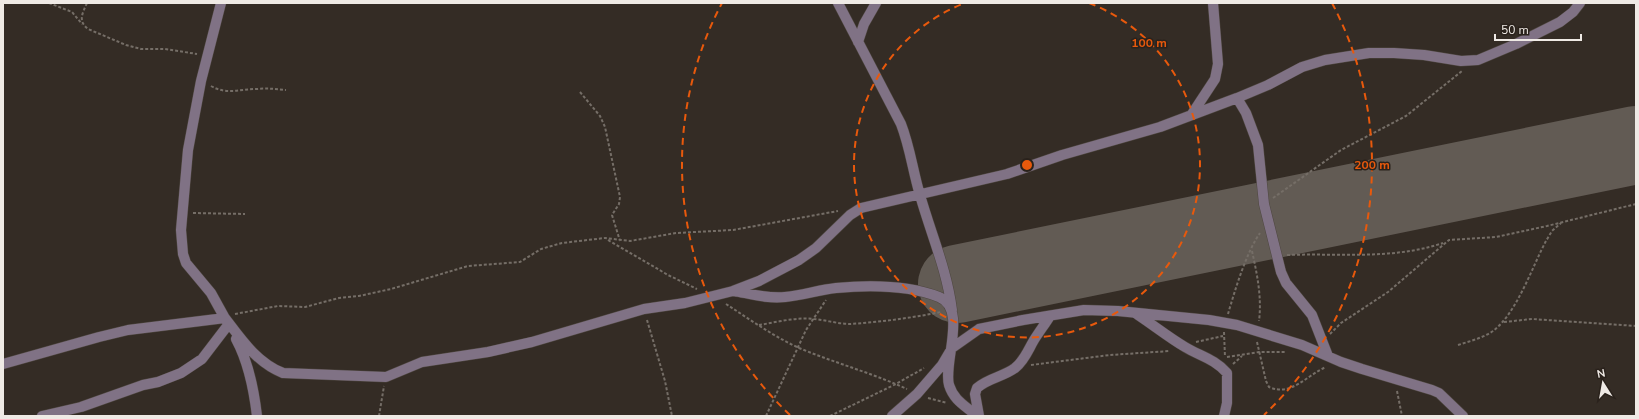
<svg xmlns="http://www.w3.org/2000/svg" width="1639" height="419" font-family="'Nunito Sans',sans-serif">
	<rect width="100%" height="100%" fill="#342c25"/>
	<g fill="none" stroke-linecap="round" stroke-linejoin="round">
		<path stroke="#625b54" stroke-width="78" d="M 957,284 L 1636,145"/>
		<g stroke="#4e4740" stroke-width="11">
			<path id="minor" d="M 221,3 L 201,81 L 188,150 L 181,230 L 183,254 L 186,263 L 211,293 L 227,322
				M 838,3 L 901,124 C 910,147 913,172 920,195 C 931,234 947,270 952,310
				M 858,42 L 864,24 L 876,3
				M 1237,98 L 1246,113 L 1258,145 L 1264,204 L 1281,272 L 1286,283 L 1312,315 L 1328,356
				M 1192,114 L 1215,79 L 1218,64 L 1213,3
				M 734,291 C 751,294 768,299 785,297 C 803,295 819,290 836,288 C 869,285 908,285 939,297 C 968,308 943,363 949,385 C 954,401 966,406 977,416
				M 1135,313 C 1152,324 1168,337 1185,347 C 1200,356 1215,359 1227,373 L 1227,403 L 1224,416
				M 236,339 C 249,363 254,390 257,416
				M 3,364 L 99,337 L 128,330 L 225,318 C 241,339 257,363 283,373 L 386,377 L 422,362 L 488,352 L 532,342 L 644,309 L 685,303 L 733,291 L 759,281 L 799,260 L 816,248 L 850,215 L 861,208 L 1007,174 L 1062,155 L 1160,127 L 1237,98 L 1268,85 L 1302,67 L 1325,60 L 1369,53 L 1394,53 L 1424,55 L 1461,61 L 1478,60 L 1516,44 L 1560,22 L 1573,12 L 1580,3
				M 42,416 L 81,407 L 143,385 L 158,382 L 181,373 L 202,359 L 228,325
				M 892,416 L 917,394 L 942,365 L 952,348 L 979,329 L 1023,320 L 1084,310 L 1118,311 L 1209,320 L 1237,325 L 1302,345 L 1341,362 L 1362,369 L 1432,390 L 1439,393 L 1463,416
				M 979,416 L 975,394 L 977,388 C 988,378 1003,377 1015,368 C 1025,360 1028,350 1034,340 C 1039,332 1045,324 1050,316"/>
		</g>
		<path stroke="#756e67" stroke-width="2" stroke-dasharray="3 2" stroke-linecap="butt" d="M 49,3 L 72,12 L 82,24
			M 87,3 C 82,14 78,21 88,29 L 126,45 L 141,49 L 165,49 L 197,54
			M 211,86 C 226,95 241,89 257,89 C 267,88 276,89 286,90
			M 580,92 L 600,116 L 605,127 L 620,197 L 619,204 L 612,215 L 620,241
			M 1273,198 L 1341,150 L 1406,116 L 1462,71
			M 193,213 L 245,214
			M 608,240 L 668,275 L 697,289
			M 1252,251 C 1257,274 1262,297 1259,321
			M 1287,255 C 1340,253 1392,260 1443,243
			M 726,304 C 749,319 773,336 799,348 C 835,363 872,373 907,389
			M 235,314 L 278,306 L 305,307 L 339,298 L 359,296 L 391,289 L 468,266 L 520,262 L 541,249 L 562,243 L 605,238 L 630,241 L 676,233 L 733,230 L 838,211
			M 1228,314 C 1235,290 1246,253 1260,233
			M 647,320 L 665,381 L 672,416
			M 1504,322 L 1532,319 L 1636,326
			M 759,325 C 777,322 796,317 814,319 C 826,320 838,324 850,324 C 881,322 911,318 941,312
			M 1224,332 L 1225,357
			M 1330,334 L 1341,323 L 1388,292 L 1449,240 L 1496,237 L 1547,226 L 1636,204
			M 1196,342 L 1223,336
			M 1257,342 L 1266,381 L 1269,387 C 1291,397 1307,375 1326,367
			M 1458,345 C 1470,341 1483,338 1493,331 C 1517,313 1532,267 1546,241 L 1552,231 L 1561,223
			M 1227,357 L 1259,352 L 1286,352
			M 1233,364 L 1242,356
			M 1031,365 L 1110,355 L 1170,351
			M 1397,391 L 1402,416
			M 928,398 L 947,403
			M 379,416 L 384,386
			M 766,416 L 806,330 L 826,300
			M 830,416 L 896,384 L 924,368"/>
		<use href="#minor" stroke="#807285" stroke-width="10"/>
	</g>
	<g fill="none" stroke="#e8590c" stroke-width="2" stroke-dasharray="7 5">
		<path d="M1089 3A173 173 0 1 1 965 3"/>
		<path d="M790 415A345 345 0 0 1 722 3M1332 3A345 345 0 0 1 1264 415"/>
	</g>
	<circle cx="1027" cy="165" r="6" fill="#e8590c" stroke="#2a221c" stroke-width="2"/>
	<g font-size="12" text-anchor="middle" font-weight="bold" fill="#e8590c" stroke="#2a221c" stroke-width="3" stroke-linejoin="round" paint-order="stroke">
		<text x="1149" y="47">100 m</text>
		<text x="1372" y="169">200 m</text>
	</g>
	<rect width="1639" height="419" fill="none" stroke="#efeae5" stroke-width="8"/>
	<g transform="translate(1603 383) rotate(349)" stroke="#2a221c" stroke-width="3" paint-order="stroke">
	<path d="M0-3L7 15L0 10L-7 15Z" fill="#efeae5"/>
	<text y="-6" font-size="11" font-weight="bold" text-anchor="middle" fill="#efeae5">N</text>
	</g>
	<path d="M1495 34v6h86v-6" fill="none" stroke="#efeae5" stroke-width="2"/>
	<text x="1501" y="34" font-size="12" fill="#efeae5" stroke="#2a221c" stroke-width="3" paint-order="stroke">50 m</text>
</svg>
